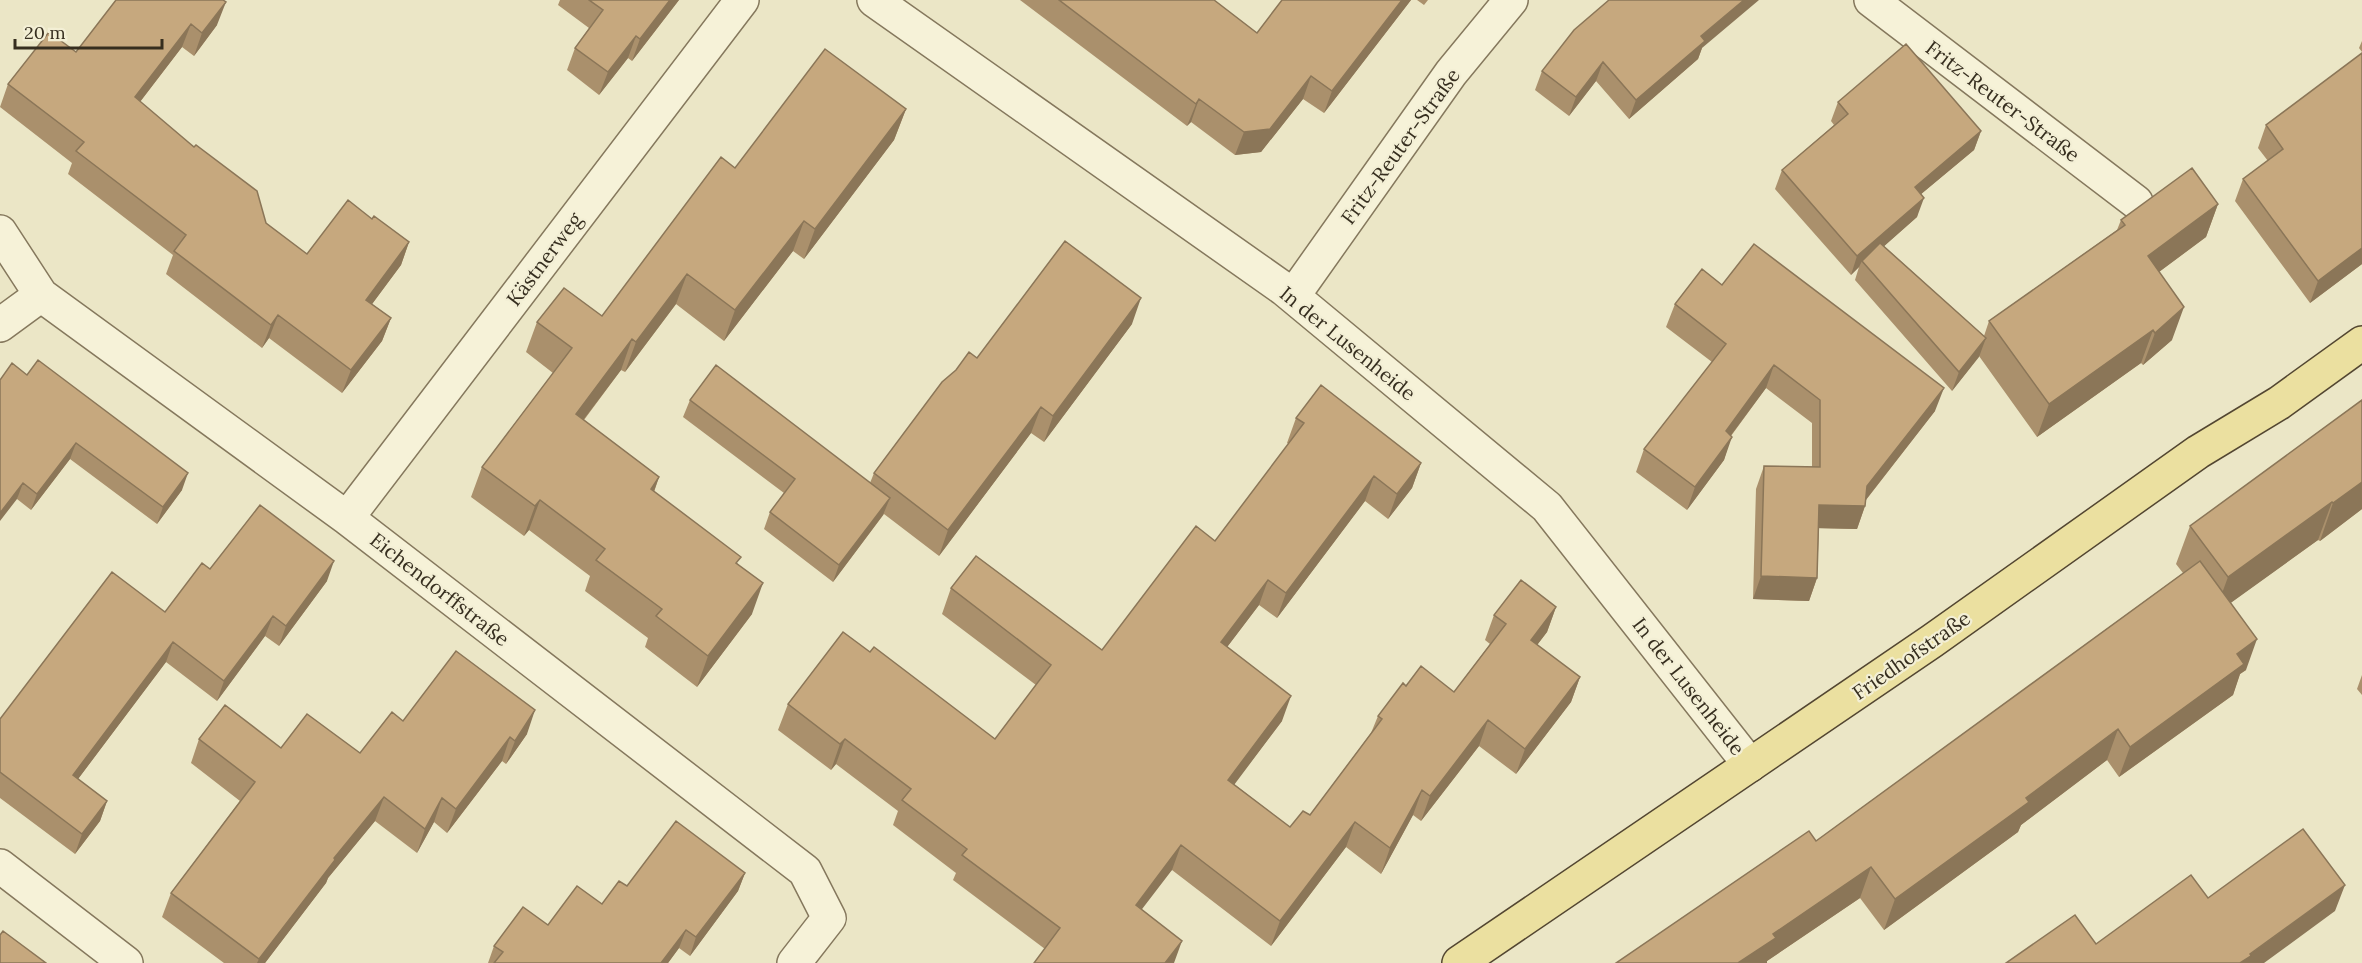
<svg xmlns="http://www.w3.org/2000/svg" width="2362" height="963" font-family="Lora,serif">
	<rect width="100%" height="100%" fill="#ebe6c6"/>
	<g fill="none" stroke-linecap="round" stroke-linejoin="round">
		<g stroke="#85785d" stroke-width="36">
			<path id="minor" d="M 874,0 L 1284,289 L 1547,507 L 1750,765
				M 1871,0 L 2136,202
				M 0,232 L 41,295 L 347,518 L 805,871 L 829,918 L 794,963
				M 1293,296 L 1451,73 L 1511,0
				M 0,325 L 41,295
				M 347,518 L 742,0
				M 0,866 L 126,963"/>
		</g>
		<g stroke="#534631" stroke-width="36">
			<path id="major" d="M 1459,963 L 1932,641 L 2198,452 L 2279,403 L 2362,343"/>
		</g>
		<use href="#minor" stroke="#f6f2d8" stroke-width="33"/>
		<use href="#major" stroke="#ebe0a0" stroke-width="33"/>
	</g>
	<path fill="#aa906c" d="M 116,0 L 217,25 L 194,56 L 182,47 L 140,102 L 266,223 L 307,254 L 372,219 L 409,242 L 401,265 L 372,304 L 391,318 L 382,341 L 342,393 L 269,338 L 262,348 L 166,274 L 173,255 L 68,174 L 72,163 L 0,107 L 8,84 L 76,52 Z
		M 560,0 L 679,0 L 632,61 L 628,58 L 599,95 L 567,70 L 575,48 L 589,28 L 558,5 Z
		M 1020,0 L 1214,0 L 1257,33 L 1282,0 L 1411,0 L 1324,113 L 1303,99 L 1261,152 L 1235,155 L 1191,122 L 1187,126 Z
		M 1417,0 L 1428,0 L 1424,5 Z
		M 2362,41 L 2362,52 L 2359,48 Z
		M 1702,48 L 1698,59 L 1629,119 L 1596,81 L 1569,116 L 1535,90 L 1542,71 Z
		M 2362,53 L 2362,264 L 2310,303 L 2235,201 L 2243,179 L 2268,161 L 2258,148 L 2266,125 Z
		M 1838,102 L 1981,131 L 1974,150 L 1921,194 L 1917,217 L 1884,246 L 1984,336 L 1989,321 L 2117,230 L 2121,220 L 2218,204 L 2206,237 L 2159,272 L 2172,340 L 2143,365 L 2141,363 L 2037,437 L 1979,356 L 1952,391 L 1855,280 L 1859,267 L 1851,275 L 1775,189 L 1782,170 L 1834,125 L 1831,121 Z
		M 906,109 L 894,140 L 804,259 L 793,251 L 724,341 L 676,304 L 625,372 L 621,370 L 584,420 L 659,477 L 654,492 L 738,564 L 752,614 L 697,687 L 645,647 L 648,638 L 585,591 L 590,576 L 529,530 L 524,536 L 471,497 L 482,467 L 553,373 L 526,352 L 537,322 L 602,316 L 735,168 Z
		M 1722,285 L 1935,411 L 1866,500 L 1865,506 L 1857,529 L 1819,528 L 1817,578 L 1809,601 L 1753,599 L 1756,489 L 1764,466 L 1812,467 L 1812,423 L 1766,388 L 1731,436 L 1724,460 L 1687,510 L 1636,472 L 1644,449 L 1712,362 L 1666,327 L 1675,304 Z
		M 1132,324 L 1044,442 L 1031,433 L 939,556 L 884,514 L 833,582 L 764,529 L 770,512 L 784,493 L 683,417 L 690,400 L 870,483 L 874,473 L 977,358 Z
		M 27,375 L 182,490 L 157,524 L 70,459 L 31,510 L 17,499 Z
		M 2362,400 L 2362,509 L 2320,541 L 2318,540 L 2230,603 L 2246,670 L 2240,674 L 2233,695 L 2119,777 L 2107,760 L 2021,825 L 2018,832 L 1884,930 L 1860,898 L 1767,961 L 1767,963 L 1616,963 L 1816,841 L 2183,573 L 2176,564 L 2190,526 Z
		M 1296,418 L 1421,463 L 1412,488 L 1388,519 L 1365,501 L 1277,618 L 1259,605 L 1227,647 L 1282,721 L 1234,784 L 1290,827 L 1310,815 L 1371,733 L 1378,716 L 1406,686 L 1454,692 L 1490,644 L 1485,640 L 1494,615 L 1556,607 L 1547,632 L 1537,645 L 1580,677 L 1571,702 L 1516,774 L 1479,746 L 1421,821 L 1413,815 L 1381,874 L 1346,847 L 1271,946 L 1172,870 L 1045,949 L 953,880 L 956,873 L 893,825 L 898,811 L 836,764 L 831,770 L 778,730 L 788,704 L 870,652 L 995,739 L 1036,685 L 942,614 L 951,588 L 1102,650 L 1215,541 L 1289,444 L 1287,443 Z
		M 210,569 L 327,581 L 279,646 L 265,636 L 217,701 L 166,662 L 78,779 L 107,801 L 100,821 L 75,854 L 0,798 L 0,719 L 165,612 Z
		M 2362,675 L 2362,695 L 2357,689 Z
		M 403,721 L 527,734 L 506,764 L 502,761 L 447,833 L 434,822 L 417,853 L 375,821 L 328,878 L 326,883 L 265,963 L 224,963 L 162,917 L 171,893 L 240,801 L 191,763 L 199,739 L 281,748 L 360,753 Z
		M 745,873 L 738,891 L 690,956 L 679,948 L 668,963 L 488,963 L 494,946 L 602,904 L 627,886 Z"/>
	<path fill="#8b7658" d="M 670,0 L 679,0 L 632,61 L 640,39 Z
		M 1402,0 L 1411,0 L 1324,113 L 1332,91 Z
		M 1744,0 L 1759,0 L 1702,48 L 1698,59 L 1629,119 L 1636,100 L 1701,36 Z
		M 226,2 L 217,25 L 194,56 L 202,33 Z
		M 191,24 L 182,47 L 126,120 L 135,97 Z
		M 636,36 L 628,58 L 599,95 L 608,72 Z
		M 1603,62 L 1596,81 L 1569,116 L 1576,97 Z
		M 1311,76 L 1303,99 L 1261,152 L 1235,155 L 1244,132 Z
		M 1199,99 L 1191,122 L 1187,126 L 1196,104 Z
		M 906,109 L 894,140 L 804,259 L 815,229 Z
		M 1981,131 L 1974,150 L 1908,205 L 1915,187 Z
		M 1924,198 L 1917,217 L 1864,264 L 1862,261 L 1859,267 L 1851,275 L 1857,256 Z
		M 2218,204 L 2206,237 L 2136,289 L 2148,256 Z
		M 804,221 L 793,251 L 724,341 L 735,310 Z
		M 409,242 L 401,265 L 358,323 L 366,300 Z
		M 2362,248 L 2362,264 L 2310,303 L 2318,281 Z
		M 687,274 L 676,304 L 625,372 L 636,342 Z
		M 1141,298 L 1132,324 L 1044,442 L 1053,416 Z
		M 2184,307 L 2172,340 L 2143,365 L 2155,333 Z
		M 278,315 L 269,338 L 262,348 L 271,325 Z
		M 391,318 L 382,341 L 342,393 L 351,370 Z
		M 2153,330 L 2141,363 L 2037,437 L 2049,404 Z
		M 1986,338 L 1979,357 L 1952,391 L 1959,372 Z
		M 632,339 L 621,370 L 565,444 L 576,414 Z
		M 1774,365 L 1766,388 L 1717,454 L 1726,431 Z
		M 1944,388 L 1935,411 L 1861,506 L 1865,506 L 1857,529 L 1811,528 L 1819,505 L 1867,486 Z
		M 1041,407 L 1031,433 L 939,556 L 948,530 Z
		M 1732,437 L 1724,460 L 1687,510 L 1695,487 Z
		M 76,443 L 70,459 L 31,510 L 37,494 Z
		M 1421,463 L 1412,488 L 1388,519 L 1397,494 Z
		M 188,473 L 182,490 L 157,524 L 163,507 Z
		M 1374,476 L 1365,501 L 1277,618 L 1286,593 Z
		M 659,477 L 648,508 L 651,489 Z
		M 2362,482 L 2362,509 L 2320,541 L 2333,503 Z
		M 23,483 L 17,499 L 0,521 L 0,513 Z
		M 890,498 L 883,515 L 833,582 L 839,565 Z
		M 540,500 L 529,530 L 524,536 L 535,506 Z
		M 2332,502 L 2318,540 L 2214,615 L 2228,577 Z
		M 334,561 L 327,581 L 279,646 L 286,626 Z
		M 1761,576 L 1817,578 L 1809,601 L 1753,599 Z
		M 1268,580 L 1259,605 L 1212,667 L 1221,642 Z
		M 763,583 L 752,614 L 697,687 L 708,656 Z
		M 1556,607 L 1547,632 L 1522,665 L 1531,640 Z
		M 273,616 L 265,636 L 217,701 L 224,681 Z
		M 2257,639 L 2246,670 L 2240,674 L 2233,695 L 2119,777 L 2130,747 L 2237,654 Z
		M 173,642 L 166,662 L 66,795 L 73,775 Z
		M 1580,677 L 1571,702 L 1516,774 L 1525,749 Z
		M 1291,696 L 1282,721 L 1219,805 L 1228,780 Z
		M 535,710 L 527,734 L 506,764 L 515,741 Z
		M 1488,720 L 1479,746 L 1421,821 L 1430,796 Z
		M 2118,729 L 2107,760 L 2021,825 L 2018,832 L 1884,930 L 1895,899 L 2026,798 Z
		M 510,737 L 502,761 L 447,833 L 456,809 Z
		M 845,739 L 836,764 L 831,770 L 840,744 Z
		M 1422,790 L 1413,815 L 1381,874 L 1390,848 Z
		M 384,797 L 375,821 L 328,878 L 326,883 L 265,963 L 257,963 L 259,959 L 334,858 Z
		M 442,798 L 434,822 L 417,853 L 425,829 Z
		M 107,801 L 100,821 L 75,854 L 82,834 Z
		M 1355,822 L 1346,847 L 1271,946 L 1280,921 Z
		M 1181,845 L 1172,870 L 1126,930 L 1136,905 Z
		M 1871,867 L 1860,898 L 1767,961 L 1767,963 L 1738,963 L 1773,934 Z
		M 745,873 L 738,891 L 690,956 L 696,937 Z
		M 2345,885 L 2335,911 L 2264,963 L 2240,963 L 2250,954 Z
		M 686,930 L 679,948 L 668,963 L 661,963 Z
		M 1182,941 L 1174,963 L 1165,963 Z"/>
	<path fill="#c6a87e" stroke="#8b7658" stroke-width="1.5" d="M 116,0 L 223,0 L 226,2 L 202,33 L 191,24 L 135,97 L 194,147 L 196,145 L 257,191 L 266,223 L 307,254 L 348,200 L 372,219 L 374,216 L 409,242 L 366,300 L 391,318 L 351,370 L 278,315 L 271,325 L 174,251 L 186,235 L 76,151 L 84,142 L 8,84 L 49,32 L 76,52 Z
		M 589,0 L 670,0 L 640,39 L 636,36 L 608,72 L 575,48 L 603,10 Z
		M 1059,0 L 1214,0 L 1257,33 L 1282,0 L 1402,0 L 1332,91 L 1311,76 L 1270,129 L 1244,132 L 1199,99 L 1196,104 Z
		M 1609,0 L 1744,0 L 1701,36 L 1705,41 L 1636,100 L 1603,62 L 1576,97 L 1542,71 L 1574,30 Z
		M 1906,44 L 1981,131 L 1915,187 L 1924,198 L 1857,256 L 1782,170 L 1848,114 L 1838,102 Z
		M 825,49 L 906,109 L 815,229 L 804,221 L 735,310 L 687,274 L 636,342 L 632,339 L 576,414 L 659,477 L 651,489 L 741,557 L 736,563 L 763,583 L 708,656 L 656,616 L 662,609 L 596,560 L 605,549 L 540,500 L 535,506 L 482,467 L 572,348 L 537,322 L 564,288 L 602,316 L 721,157 L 735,168 Z
		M 2362,53 L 2362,248 L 2318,281 L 2243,179 L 2283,149 L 2266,125 Z
		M 2192,168 L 2218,204 L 2148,256 L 2184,307 L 2155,333 L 2153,330 L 2049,404 L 1989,321 L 2125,225 L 2121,220 Z
		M 1065,241 L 1141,298 L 1053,416 L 1041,407 L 948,530 L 874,473 L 942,382 L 956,370 L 969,352 L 977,358 Z
		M 1880,243 L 1986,338 L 1959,372 L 1862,261 Z
		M 1754,244 L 1944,388 L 1867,486 L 1865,506 L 1819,505 L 1817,578 L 1761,576 L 1764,466 L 1820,467 L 1820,400 L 1774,365 L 1726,431 L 1732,437 L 1695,487 L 1644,449 L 1726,344 L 1675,304 L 1702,269 L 1722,285 Z
		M 38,360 L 188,473 L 163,507 L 76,443 L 37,494 L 23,483 L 0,513 L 0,380 L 12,363 L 27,375 Z
		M 716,365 L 890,498 L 839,565 L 770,512 L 795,479 L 690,400 Z
		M 1321,385 L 1421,463 L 1397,494 L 1374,476 L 1286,593 L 1268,580 L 1221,642 L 1291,696 L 1228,780 L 1290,827 L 1303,811 L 1310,815 L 1382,719 L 1378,716 L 1403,683 L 1406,686 L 1421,666 L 1454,692 L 1506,624 L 1494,615 L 1521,580 L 1556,607 L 1531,640 L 1580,677 L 1525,749 L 1488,720 L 1430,796 L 1422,790 L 1390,848 L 1355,822 L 1280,921 L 1181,845 L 1136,905 L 1182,941 L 1165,963 L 1034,963 L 1060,928 L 962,855 L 967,849 L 902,800 L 911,789 L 845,739 L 840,744 L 788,704 L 843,632 L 870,652 L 874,647 L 995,739 L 1051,665 L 951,588 L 976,556 L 1102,650 L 1196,526 L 1215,541 L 1304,423 L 1296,418 Z
		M 2362,400 L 2362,482 L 2333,503 L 2332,502 L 2228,577 L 2190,526 Z
		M 260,505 L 334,561 L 286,626 L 273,616 L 224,681 L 173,642 L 73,775 L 107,801 L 82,834 L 0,772 L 0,719 L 112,572 L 165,612 L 202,563 L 210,569 Z
		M 2200,561 L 2257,639 L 2237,654 L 2244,664 L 2130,747 L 2118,729 L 2026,798 L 2029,802 L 1895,899 L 1871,867 L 1773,934 L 1776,938 L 1738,963 L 1616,963 L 1809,831 L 1816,841 Z
		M 456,651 L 535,710 L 515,741 L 510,737 L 456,809 L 442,798 L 425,829 L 384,797 L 334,858 L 335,860 L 259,959 L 171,893 L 255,782 L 199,739 L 225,705 L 281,748 L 307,714 L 360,753 L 392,712 L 403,721 Z
		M 676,821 L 745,873 L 696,937 L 686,930 L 661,963 L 494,963 L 503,952 L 494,946 L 523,907 L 548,925 L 577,886 L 602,904 L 619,881 L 627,886 Z
		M 2303,829 L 2345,885 L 2250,954 L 2251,956 L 2240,963 L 2006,963 L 2075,915 L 2096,944 L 2191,875 L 2208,898 Z
		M 3,931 L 46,963 L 0,963 L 0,935 Z"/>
	<g text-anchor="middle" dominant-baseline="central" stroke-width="4.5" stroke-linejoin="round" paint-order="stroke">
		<g font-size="20" fill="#362e1f" stroke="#f3efd5">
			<text transform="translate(2003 101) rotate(37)">Fritz-Reuter-Straße</text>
			<text transform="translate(1400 146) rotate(-54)">Fritz-Reuter-Straße</text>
			<text transform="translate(544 259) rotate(-53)">Kästnerweg</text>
			<text transform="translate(1348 343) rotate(39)">In der Lusenheide</text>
			<text transform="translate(440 589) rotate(38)">Eichendorffstraße</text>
			<text transform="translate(1911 655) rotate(-35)">Friedhofstraße</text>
			<text transform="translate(1689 686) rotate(52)">In der Lusenheide</text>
		</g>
	</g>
	<path d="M15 39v9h147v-9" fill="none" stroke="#362e1f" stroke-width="3"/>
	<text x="24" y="39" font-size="18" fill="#362e1f" stroke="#f3efd5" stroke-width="4.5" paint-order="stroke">20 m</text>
</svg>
